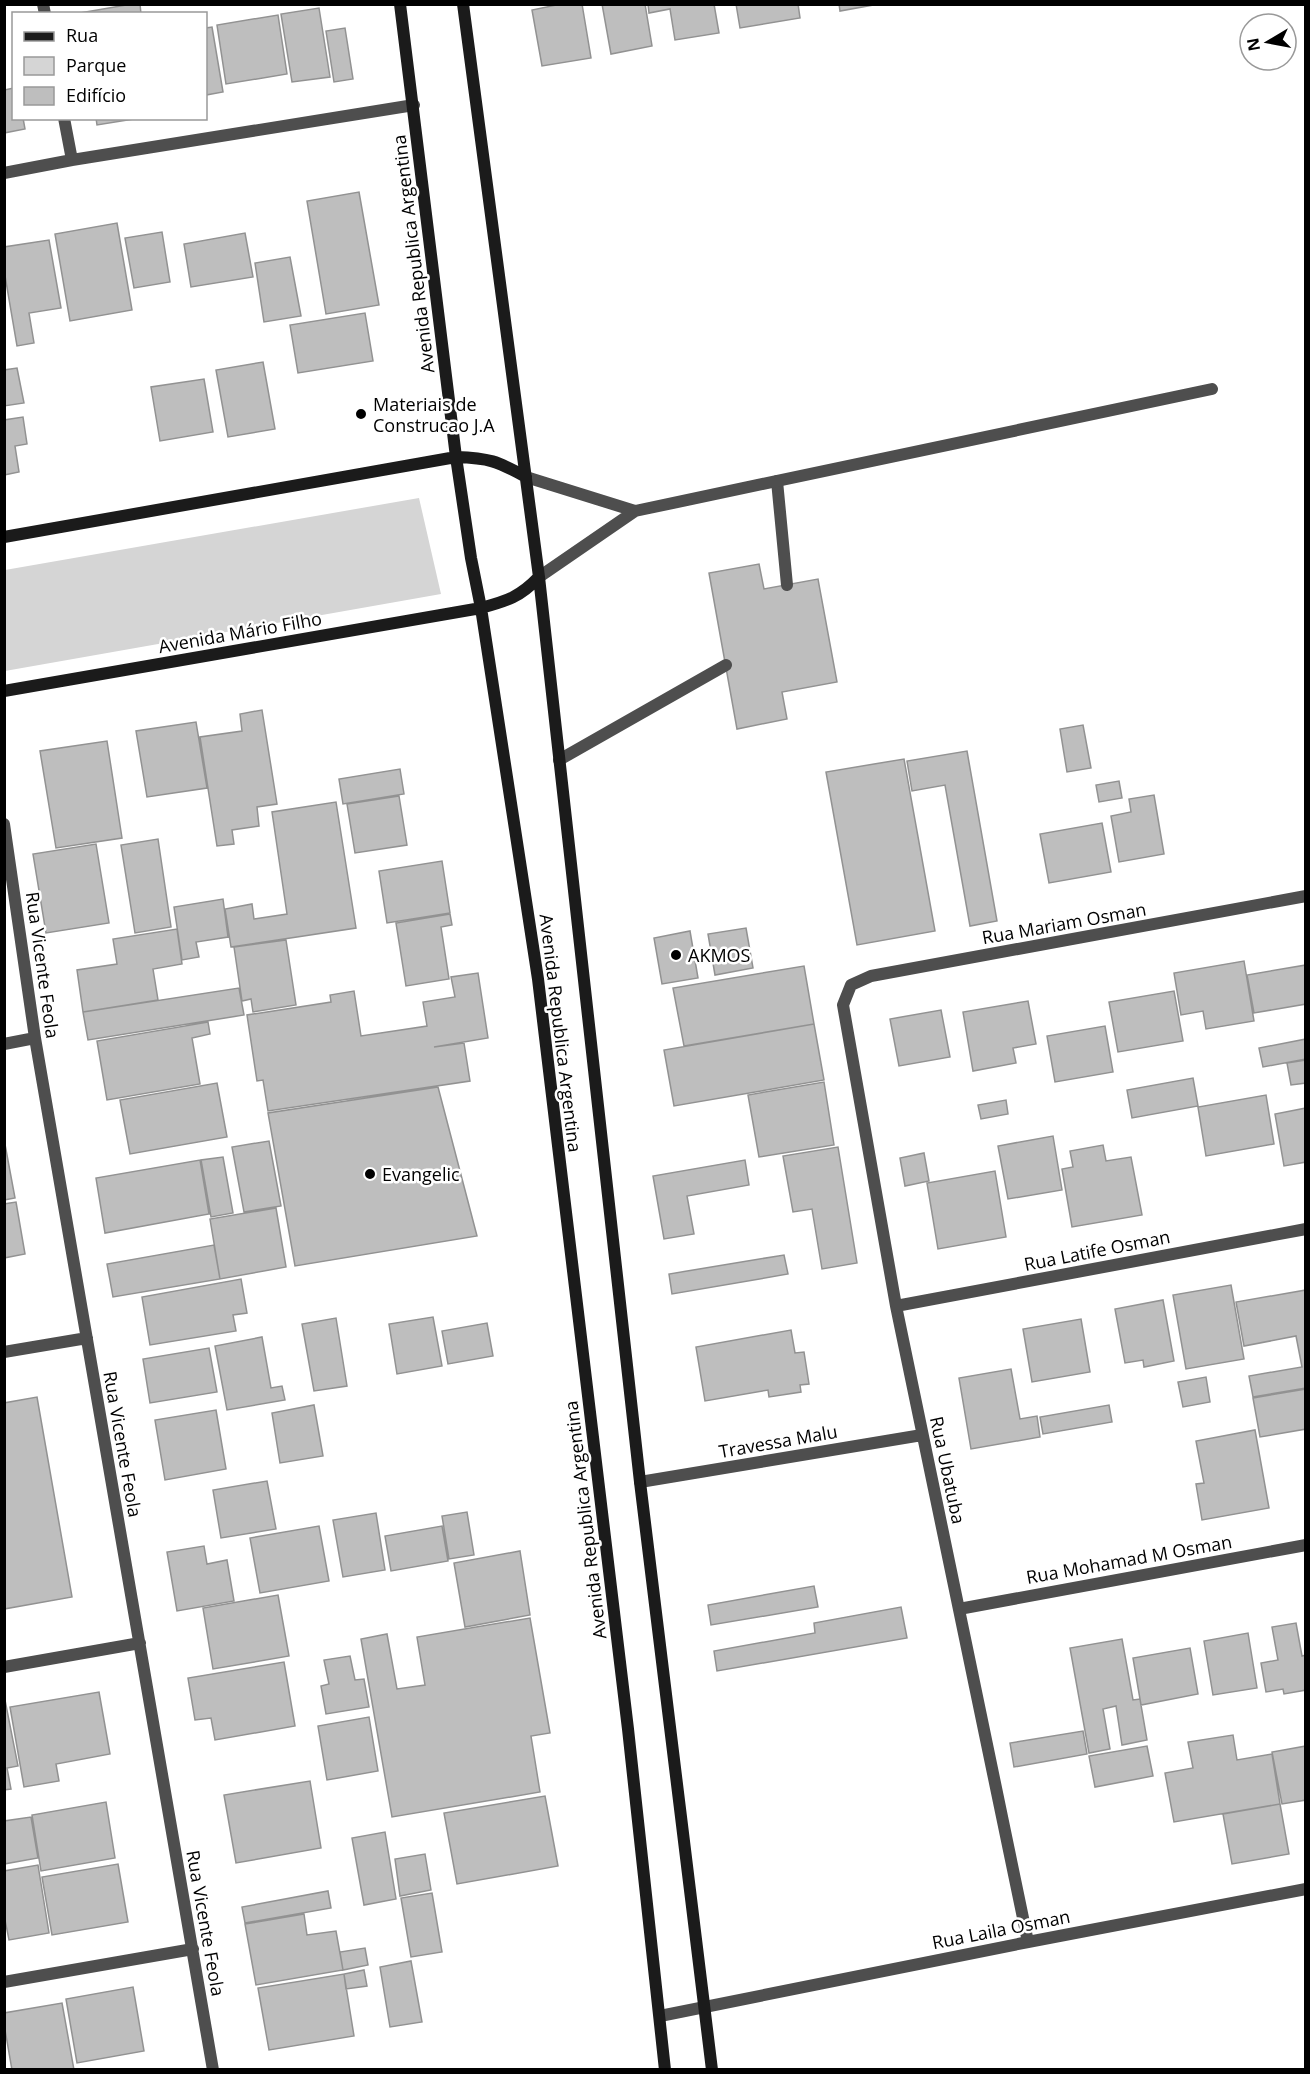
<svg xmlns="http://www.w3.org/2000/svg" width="1310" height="2074" font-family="'Open Sans',sans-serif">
	<rect width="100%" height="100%" fill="#fff"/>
	<path fill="#d5d5d5" d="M 419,498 L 441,594 L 5,671 L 5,570 Z"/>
	<path fill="#bebebe" stroke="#929292" stroke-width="1.5" d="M 132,4 L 140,4 L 141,14 L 74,14 Z
		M 561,4 L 582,4 L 591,58 L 542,66 L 532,10 Z
		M 602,4 L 645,4 L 652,46 L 611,54 Z
		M 648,4 L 714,4 L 719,33 L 675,40 L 670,9 L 649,13 Z
		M 736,4 L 798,4 L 800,18 L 740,28 Z
		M 839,4 L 879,4 L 840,11 Z
		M 319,8 L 330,77 L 292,82 L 281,14 Z
		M 278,15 L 287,74 L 226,84 L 217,25 Z
		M 212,27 L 223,92 L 206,95 L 206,28 Z
		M 345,28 L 353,79 L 334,82 L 326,31 Z
		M 14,88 L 14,118 L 23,118 L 25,129 L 4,133 L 4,90 Z
		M 96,118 L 140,118 L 97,125 Z
		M 359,192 L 379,305 L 326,314 L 307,201 Z
		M 117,223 L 132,310 L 70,321 L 55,234 Z
		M 162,232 L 170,282 L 134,288 L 125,238 Z
		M 245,233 L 253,277 L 191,287 L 184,244 Z
		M 49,240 L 61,308 L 29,313 L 34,343 L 17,346 L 4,270 L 4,247 Z
		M 290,257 L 301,316 L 264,322 L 255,263 Z
		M 365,313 L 373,361 L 298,373 L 290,325 Z
		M 263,362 L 275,429 L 228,437 L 216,370 Z
		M 17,368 L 24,403 L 4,406 L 4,370 Z
		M 204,379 L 213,432 L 160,441 L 151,387 Z
		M 23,417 L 27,444 L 15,446 L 19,472 L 4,475 L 4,420 Z
		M 759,564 L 764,589 L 818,579 L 837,682 L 782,692 L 787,719 L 737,729 L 709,573 Z
		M 262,710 L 277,804 L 257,807 L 259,826 L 232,830 L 234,844 L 217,846 L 200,737 L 242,731 L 240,714 Z
		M 196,722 L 207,788 L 147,797 L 136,731 Z
		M 1083,725 L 1091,768 L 1067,772 L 1060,729 Z
		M 107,741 L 122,838 L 56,848 L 40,751 Z
		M 967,751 L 997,921 L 970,926 L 945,785 L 912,791 L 907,761 Z
		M 904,759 L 935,931 L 857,945 L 826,772 Z
		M 400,769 L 404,794 L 343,804 L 339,779 Z
		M 1119,781 L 1122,798 L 1099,802 L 1096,785 Z
		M 1154,795 L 1164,854 L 1119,862 L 1111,816 L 1131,812 L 1129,799 Z
		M 399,796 L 407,845 L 355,853 L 347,804 Z
		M 336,802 L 356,928 L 231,947 L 225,909 L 252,904 L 254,919 L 287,914 L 272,812 Z
		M 1102,823 L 1111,872 L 1049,883 L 1040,834 Z
		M 158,839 L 171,927 L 135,933 L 121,845 Z
		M 96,844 L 109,923 L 46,933 L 33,854 Z
		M 442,861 L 450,913 L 387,923 L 379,871 Z
		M 223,899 L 228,937 L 196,942 L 199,957 L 182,960 L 174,907 Z
		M 450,914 L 452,925 L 441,927 L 449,979 L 406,986 L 396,923 Z
		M 746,928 L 753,968 L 715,975 L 708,934 Z
		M 177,929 L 182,964 L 153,969 L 158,1000 L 83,1012 L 77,970 L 117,964 L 113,939 Z
		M 690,931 L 698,978 L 662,984 L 654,938 Z
		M 286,940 L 296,1005 L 253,1012 L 251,999 L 242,1001 L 234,947 Z
		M 1244,961 L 1254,1021 L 1206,1029 L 1203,1011 L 1181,1015 L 1174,973 Z
		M 1306,965 L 1306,1004 L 1254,1013 L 1247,975 Z
		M 804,966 L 814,1024 L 684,1046 L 673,988 Z
		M 478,973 L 488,1038 L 434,1047 L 464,1043 L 470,1081 L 268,1111 L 263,1080 L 257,1081 L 247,1015 L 331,1002 L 330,995 L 354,991 L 361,1036 L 427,1026 L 423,1002 L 455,997 L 451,977 Z
		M 239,988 L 244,1015 L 88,1040 L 83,1012 Z
		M 1174,991 L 1183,1041 L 1118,1052 L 1109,1002 Z
		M 1028,1001 L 1036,1044 L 1013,1048 L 1016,1063 L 973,1071 L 963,1012 Z
		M 941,1010 L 950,1057 L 899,1066 L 890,1019 Z
		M 208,1022 L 210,1034 L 192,1038 L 200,1084 L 107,1100 L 97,1041 Z
		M 814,1024 L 824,1080 L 674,1106 L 664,1050 Z
		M 1105,1026 L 1113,1072 L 1055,1082 L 1047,1036 Z
		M 1306,1039 L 1306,1059 L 1263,1067 L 1259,1048 Z
		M 1306,1060 L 1306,1083 L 1291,1085 L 1287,1063 Z
		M 1193,1078 L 1198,1106 L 1132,1118 L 1127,1090 Z
		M 824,1082 L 834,1145 L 759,1157 L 748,1095 Z
		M 217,1083 L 227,1137 L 130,1154 L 120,1100 Z
		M 438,1087 L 477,1236 L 295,1266 L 268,1113 Z
		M 1266,1095 L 1274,1144 L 1206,1156 L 1198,1107 Z
		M 1006,1100 L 1008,1114 L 981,1119 L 978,1105 Z
		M 1306,1108 L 1306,1162 L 1284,1166 L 1275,1114 Z
		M 1053,1136 L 1062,1190 L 1008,1199 L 998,1146 Z
		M 4,1139 L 15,1198 L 4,1200 Z
		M 269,1141 L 281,1206 L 244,1212 L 232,1147 Z
		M 1103,1145 L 1106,1161 L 1131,1157 L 1142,1215 L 1072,1227 L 1062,1169 L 1073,1167 L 1070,1151 Z
		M 838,1147 L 857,1263 L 822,1269 L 812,1209 L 793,1212 L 783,1156 Z
		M 924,1153 L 929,1181 L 905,1186 L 900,1158 Z
		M 223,1157 L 233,1213 L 211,1217 L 201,1160 Z
		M 200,1160 L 209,1214 L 105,1233 L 96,1178 Z
		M 745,1160 L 749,1185 L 687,1196 L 694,1234 L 664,1239 L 653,1176 Z
		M 995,1171 L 1006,1237 L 938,1249 L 927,1183 Z
		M 16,1202 L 25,1254 L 4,1258 L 4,1204 Z
		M 276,1208 L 286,1267 L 220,1279 L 210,1219 Z
		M 214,1245 L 220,1279 L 113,1297 L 107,1264 Z
		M 784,1255 L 788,1274 L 672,1294 L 669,1274 Z
		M 241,1279 L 247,1313 L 233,1315 L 236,1331 L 150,1345 L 142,1297 Z
		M 1231,1285 L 1244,1359 L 1186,1369 L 1173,1295 Z
		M 1306,1290 L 1306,1388 L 1253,1397 L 1249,1376 L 1302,1367 L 1296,1336 L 1244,1346 L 1236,1302 Z
		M 1163,1300 L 1174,1361 L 1144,1367 L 1143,1360 L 1125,1363 L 1115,1309 Z
		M 433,1317 L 442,1366 L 397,1374 L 389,1324 Z
		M 336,1318 L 347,1386 L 314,1391 L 302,1324 Z
		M 1081,1319 L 1090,1372 L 1032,1382 L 1023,1329 Z
		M 487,1323 L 493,1356 L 448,1364 L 442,1331 Z
		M 791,1330 L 795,1353 L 804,1352 L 809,1384 L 800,1385 L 801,1392 L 769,1397 L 768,1390 L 705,1401 L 696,1347 Z
		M 262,1337 L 271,1388 L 282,1386 L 285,1400 L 227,1410 L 215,1346 Z
		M 209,1348 L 217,1392 L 150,1403 L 143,1359 Z
		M 1011,1369 L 1020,1419 L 1037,1416 L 1040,1437 L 971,1449 L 959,1378 Z
		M 1206,1377 L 1210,1402 L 1183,1407 L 1178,1382 Z
		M 1306,1389 L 1306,1429 L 1260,1437 L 1253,1398 Z
		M 37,1397 L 72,1597 L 4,1609 L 4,1403 Z
		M 314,1405 L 323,1456 L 280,1463 L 272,1413 Z
		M 1109,1405 L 1112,1422 L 1043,1434 L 1040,1417 Z
		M 216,1410 L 226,1469 L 165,1480 L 155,1420 Z
		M 1255,1430 L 1269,1508 L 1202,1520 L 1196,1484 L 1204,1483 L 1196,1441 Z
		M 267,1481 L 276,1529 L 221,1538 L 213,1490 Z
		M 467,1512 L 474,1555 L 449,1559 L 442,1516 Z
		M 376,1513 L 385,1570 L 343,1577 L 333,1520 Z
		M 319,1526 L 329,1581 L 260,1593 L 250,1538 Z
		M 442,1526 L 448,1561 L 391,1571 L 385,1536 Z
		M 204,1546 L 207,1564 L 227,1560 L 234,1601 L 177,1611 L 167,1552 Z
		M 520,1551 L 530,1615 L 465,1627 L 454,1563 Z
		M 814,1586 L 818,1607 L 711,1625 L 708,1605 Z
		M 278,1595 L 289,1656 L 213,1669 L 203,1608 Z
		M 901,1607 L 907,1638 L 717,1671 L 714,1651 L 815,1633 L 814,1623 Z
		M 530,1618 L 550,1733 L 531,1736 L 540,1792 L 392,1817 L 361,1639 L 387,1634 L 397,1689 L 425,1685 L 417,1637 Z
		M 1296,1623 L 1302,1656 L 1306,1655 L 1306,1690 L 1284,1694 L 1283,1689 L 1266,1692 L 1261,1663 L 1278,1660 L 1272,1627 Z
		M 1248,1633 L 1257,1688 L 1213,1695 L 1204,1641 Z
		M 1122,1639 L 1133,1700 L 1140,1699 L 1147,1740 L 1122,1745 L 1116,1706 L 1103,1709 L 1110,1749 L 1089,1753 L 1070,1648 Z
		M 1190,1648 L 1198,1694 L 1141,1705 L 1133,1658 Z
		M 350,1656 L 355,1680 L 364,1679 L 369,1707 L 326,1714 L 321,1686 L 329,1684 L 324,1660 Z
		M 284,1662 L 295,1726 L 215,1740 L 211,1718 L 195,1720 L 188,1678 Z
		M 99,1692 L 110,1754 L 56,1764 L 59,1781 L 24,1787 L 10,1707 Z
		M 4,1695 L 18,1766 L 7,1768 L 11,1789 L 4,1790 Z
		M 369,1717 L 378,1771 L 327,1780 L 318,1726 Z
		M 1083,1731 L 1087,1754 L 1014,1767 L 1010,1743 Z
		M 1233,1735 L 1237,1760 L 1272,1754 L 1280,1804 L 1174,1822 L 1165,1773 L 1193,1768 L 1188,1742 Z
		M 1147,1746 L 1153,1776 L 1095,1787 L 1089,1756 Z
		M 1306,1746 L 1306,1800 L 1282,1804 L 1272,1752 Z
		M 310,1781 L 321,1848 L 236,1863 L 224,1795 Z
		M 545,1796 L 558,1866 L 457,1884 L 444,1813 Z
		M 106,1802 L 115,1858 L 41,1871 L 32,1815 Z
		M 1280,1804 L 1289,1854 L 1232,1864 L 1223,1814 Z
		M 31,1817 L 38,1858 L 4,1864 L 4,1821 Z
		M 385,1832 L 396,1899 L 364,1905 L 352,1838 Z
		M 425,1854 L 431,1890 L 400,1896 L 395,1859 Z
		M 118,1864 L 128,1922 L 52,1935 L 42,1877 Z
		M 38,1865 L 49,1933 L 9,1940 L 4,1915 L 4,1871 Z
		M 328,1891 L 331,1908 L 245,1923 L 242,1907 Z
		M 432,1893 L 442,1952 L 411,1957 L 401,1898 Z
		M 304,1914 L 307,1935 L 336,1931 L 343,1970 L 256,1985 L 245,1924 Z
		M 365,1948 L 368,1965 L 343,1970 L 340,1952 Z
		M 411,1961 L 422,2022 L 390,2027 L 380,1967 Z
		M 364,1970 L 367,1986 L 346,1989 L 344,1974 Z
		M 344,1974 L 354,2036 L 269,2050 L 258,1988 Z
		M 133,1987 L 144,2051 L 77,2063 L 66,1999 Z
		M 62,2003 L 74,2070 L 12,2070 L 4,2024 L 4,2013 Z"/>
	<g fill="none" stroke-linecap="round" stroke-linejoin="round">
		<path stroke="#4e4e4e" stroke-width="12" d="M 777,481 L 787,585
			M 559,760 L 726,665"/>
		<path stroke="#4e4e4e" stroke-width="12" d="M 43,4 L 45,14
			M 64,118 L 72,160
			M 4,173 L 72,160 L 414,105
			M 526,477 L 635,511
			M 539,577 L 635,511 L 1212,389
			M 4,824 L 35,1038 L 213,2070
			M 4,1044 L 35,1038
			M 896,1306 L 1306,1229
			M 4,1352 L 87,1338
			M 640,1482 L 922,1435
			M 959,1609 L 1306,1545
			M 4,1667 L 140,1643
			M 1028,1942 L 896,1306 L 843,1005 L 851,985 L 871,976 L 1306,896
			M 4,1982 L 193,1949
			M 660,2016 L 1028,1942 L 1306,1889"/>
		<path stroke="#1b1b1b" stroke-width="12" d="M 400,4 L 456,457 L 471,558 L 481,608 L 538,979 L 628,1729 L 665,2070
			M 463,4 L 539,577 L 640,1482 L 712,2070
			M 4,537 L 456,457 C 489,458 497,461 526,477
			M 4,691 L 481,608 C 507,601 520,597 539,577"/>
	</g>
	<g fill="#000" stroke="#fff" stroke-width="2">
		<circle cx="361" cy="414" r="6"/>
		<circle cx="676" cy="955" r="6"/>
		<circle cx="370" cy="1174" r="6"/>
	</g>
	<g text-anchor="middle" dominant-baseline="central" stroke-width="5" stroke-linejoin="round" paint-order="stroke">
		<g font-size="18" fill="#000" stroke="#fff">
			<text transform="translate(413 254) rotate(-97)">Avenida Republica Argentina</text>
			<text transform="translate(240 632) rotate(-10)">Avenida Mário Filho</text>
			<text transform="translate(1064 923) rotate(-10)">Rua Mariam Osman</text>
			<text transform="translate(43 965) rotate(82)">Rua Vicente Feola</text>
			<text transform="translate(561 1033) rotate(83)">Avenida Republica Argentina</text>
			<text transform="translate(1097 1250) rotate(-11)">Rua Latife Osman</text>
			<text transform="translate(778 1441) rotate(-10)">Travessa Malu</text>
			<text transform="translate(123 1444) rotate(80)">Rua Vicente Feola</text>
			<text transform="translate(948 1470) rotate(78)">Rua Ubatuba</text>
			<text transform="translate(585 1520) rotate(-97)">Avenida Republica Argentina</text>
			<text transform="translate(1129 1559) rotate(-10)">Rua Mohamad M Osman</text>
			<text transform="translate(206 1923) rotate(80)">Rua Vicente Feola</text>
			<text transform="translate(1001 1929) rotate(-11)">Rua Laila Osman</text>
		</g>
		<g font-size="18" fill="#000" stroke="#fff" text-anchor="start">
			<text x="373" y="404">Materiais de<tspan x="373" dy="21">Construcao J.A</tspan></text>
			<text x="688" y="955">AKMOS</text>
			<text x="382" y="1174">Evangelic</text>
		</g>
	</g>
	<rect width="1310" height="2074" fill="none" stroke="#000000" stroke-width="12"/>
	<rect x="12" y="12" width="195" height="108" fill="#ffffff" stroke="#999999" stroke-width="1.5"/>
	<rect x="24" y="32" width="30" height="9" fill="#1b1b1b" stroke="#999999" stroke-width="1.5"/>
	<text x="66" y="42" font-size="18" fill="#000000">Rua</text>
	<rect x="24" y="57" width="30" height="18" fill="#d5d5d5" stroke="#999999" stroke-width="1.5"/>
	<text x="66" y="72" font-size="18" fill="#000000">Parque</text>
	<rect x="24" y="87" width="30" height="18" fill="#bebebe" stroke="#999999" stroke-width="1.5"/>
	<text x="66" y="102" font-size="18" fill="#000000">Edifício</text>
	<g transform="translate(1268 42) rotate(260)"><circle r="28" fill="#ffffff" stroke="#999999" stroke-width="1.5"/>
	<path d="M0-4.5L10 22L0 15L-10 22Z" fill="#000000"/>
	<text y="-9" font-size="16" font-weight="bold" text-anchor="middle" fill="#000000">N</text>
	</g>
</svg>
